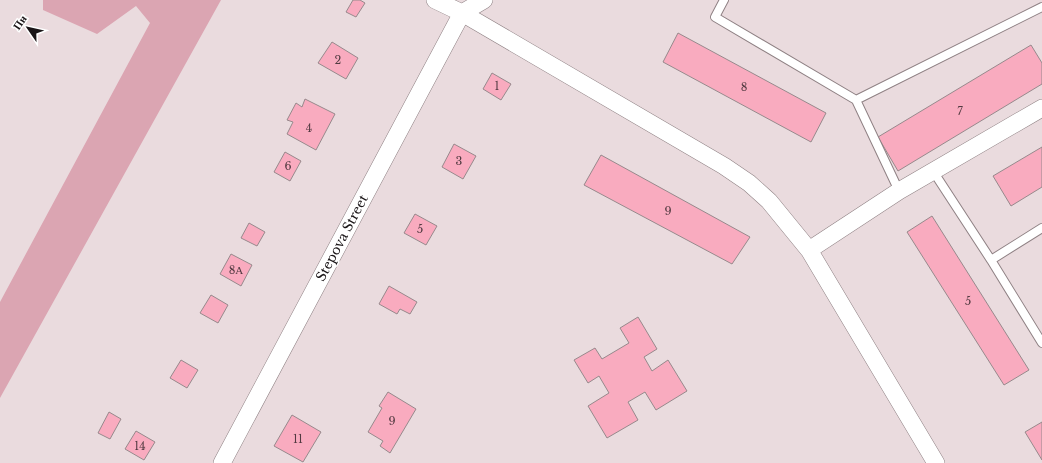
<svg xmlns="http://www.w3.org/2000/svg" width="1042" height="463" font-family="'Libre Baskerville',serif">
	<rect width="100%" height="100%" fill="#eadbde"/>
	<path fill="#dba5b2" d="M 43,0 L 221,0 L 0,398 L 0,302 L 150,23 L 136,6 L 97,34 L 43,10 Z"/>
	<path fill="#f9abbf" stroke="#97898c" d="M 353,0 L 360,0 L 365,3 L 356,17 L 346,12 Z
		M 678,33 L 826,113 L 811,142 L 663,62 Z
		M 332,42 L 358,58 L 346,79 L 318,63 Z
		M 1031,45 L 1042,63 L 1042,84 L 898,171 L 878,137 Z
		M 492,73 L 511,84 L 501,100 L 483,89 Z
		M 305,99 L 335,114 L 316,150 L 287,134 L 293,122 L 287,120 L 296,103 L 302,107 Z
		M 454,144 L 476,156 L 463,179 L 442,167 Z
		M 1042,147 L 1042,187 L 1011,206 L 993,176 Z
		M 285,152 L 301,161 L 290,181 L 274,172 Z
		M 601,155 L 750,237 L 732,264 L 584,185 Z
		M 415,214 L 437,226 L 426,245 L 404,233 Z
		M 932,216 L 1029,370 L 1004,385 L 907,232 Z
		M 249,223 L 265,232 L 257,246 L 241,238 Z
		M 231,254 L 252,265 L 241,286 L 220,274 Z
		M 389,286 L 417,302 L 410,314 L 400,309 L 397,314 L 379,304 Z
		M 211,295 L 228,305 L 218,323 L 200,313 Z
		M 638,317 L 657,349 L 644,357 L 652,371 L 668,360 L 687,391 L 656,410 L 645,392 L 628,402 L 638,420 L 607,438 L 588,406 L 609,393 L 599,376 L 588,383 L 574,360 L 595,348 L 602,359 L 629,343 L 620,328 Z
		M 181,360 L 198,370 L 187,388 L 170,378 Z
		M 388,392 L 416,409 L 390,453 L 380,446 L 383,441 L 368,432 L 382,408 L 379,406 Z
		M 109,412 L 121,419 L 110,439 L 98,433 Z
		M 292,415 L 321,432 L 303,462 L 274,446 Z
		M 1042,422 L 1042,460 L 1025,432 Z
		M 136,431 L 155,442 L 144,460 L 125,449 Z"/>
	<g fill="none" stroke-linecap="round" stroke-linejoin="round">
		<g stroke="#8f8184" stroke-width="10">
			<path id="lane" d="M 724,0 L 715,17 L 856,100 L 899,191
				M 856,100 L 1042,7
				M 933,171 L 991,260 L 1042,343
				M 991,260 L 1042,228"/>
		</g>
		<g stroke="#8f8184" stroke-width="18">
			<path id="street" d="M 435,0 L 462,13 L 724,166 L 749,183 L 769,201 L 809,250 L 936,463
				M 462,13 L 484,0
				M 809,250 L 899,191 L 1042,108
				M 222,463 L 462,13"/>
		</g>
		<use href="#lane" stroke="#fff" stroke-width="8"/>
		<use href="#street" stroke="#fff" stroke-width="17"/>
	</g>
	<g text-anchor="middle" dominant-baseline="central" stroke-width="3" stroke-linejoin="round" paint-order="stroke">
		<g font-size="11" fill="#523a41">
			<text x="338" y="60">2</text>
			<text x="497" y="86">1</text>
			<text x="744" y="87">8</text>
			<text x="960" y="111">7</text>
			<text x="309" y="128">4</text>
			<text x="459" y="161">3</text>
			<text x="288" y="166">6</text>
			<text x="668" y="211">9</text>
			<text x="420" y="229">5</text>
			<text x="236" y="270">8А</text>
			<text x="968" y="301">5</text>
			<text x="392" y="421">9</text>
			<text x="298" y="439">11</text>
			<text x="140" y="446">14</text>
		</g>
		<g font-size="13" fill="#1a1517" stroke="#fff">
			<text transform="translate(342 238) rotate(-62)">Stepova Street</text>
		</g>
	</g>
	<g transform="translate(28 28) rotate(304)" stroke="#ffffff" stroke-width="3" paint-order="stroke">
	<path d="M0-3L7 15L0 10L-7 15Z" fill="#1a1517"/>
	<text y="-6" font-size="11" font-weight="bold" text-anchor="middle" fill="#1a1517">Пн</text>
	</g>
</svg>
